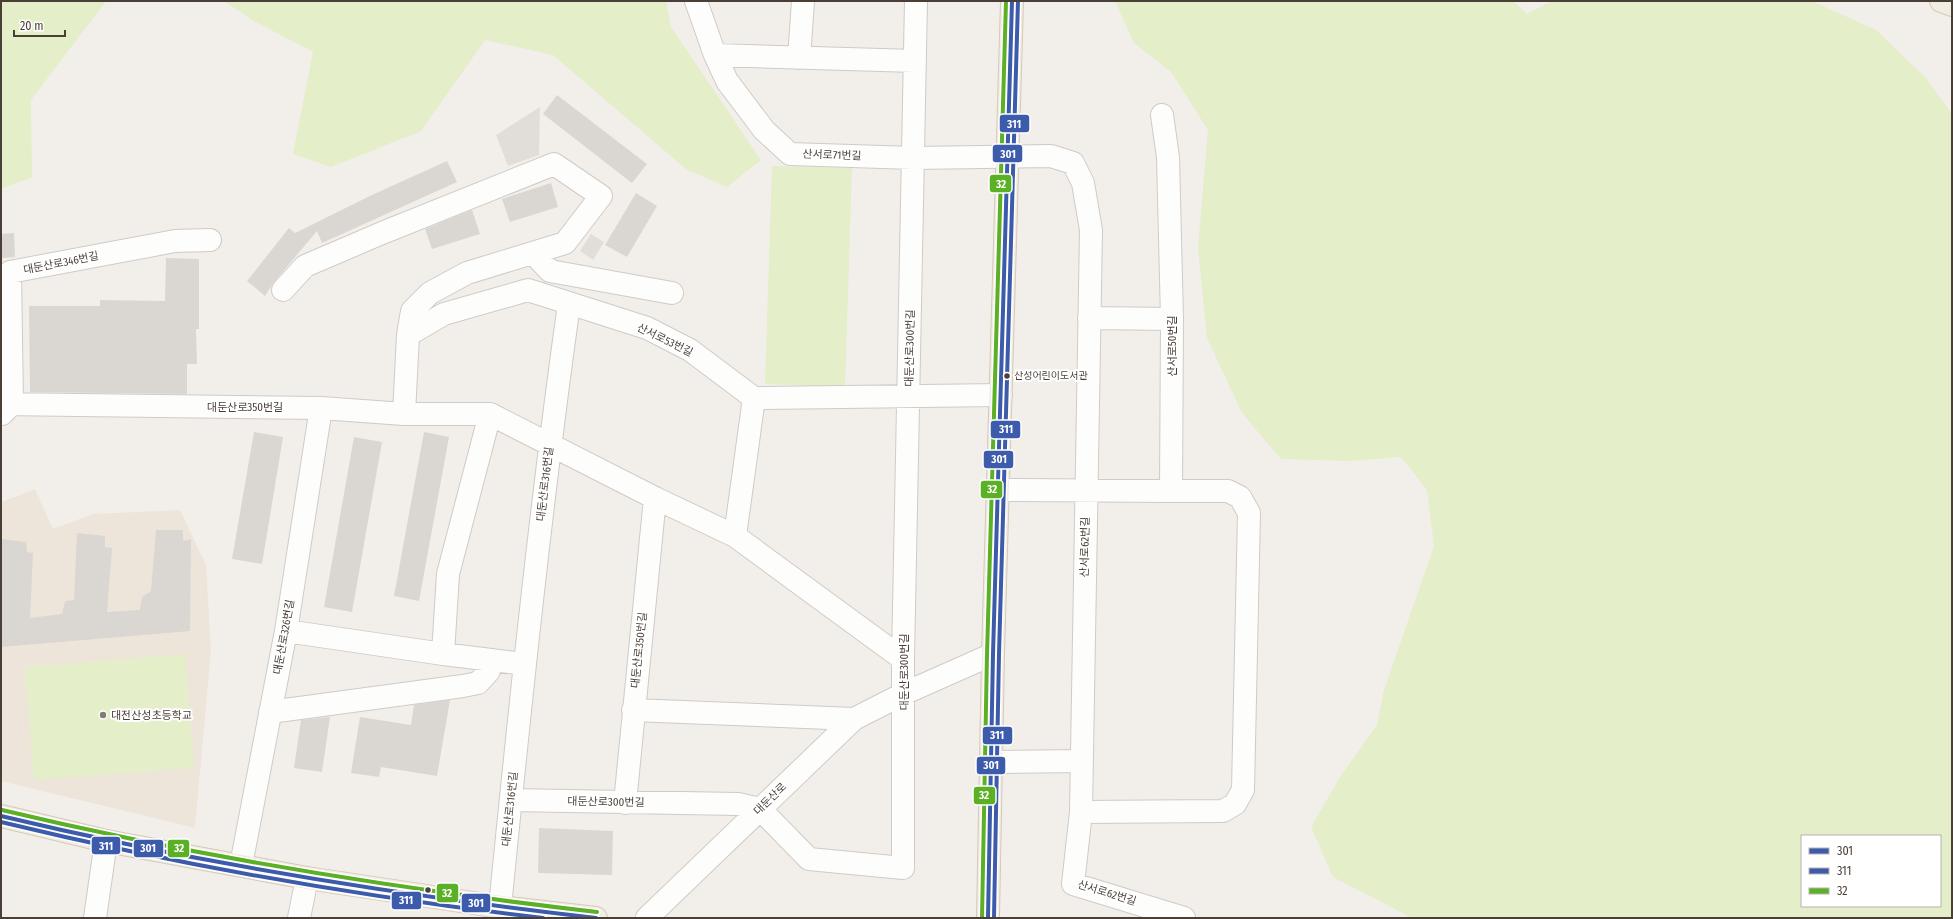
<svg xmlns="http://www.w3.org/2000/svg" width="1953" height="919" font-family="'Fira Sans Condensed','Noto Sans KR',sans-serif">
	<rect width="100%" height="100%" fill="#f2efeb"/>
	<path fill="#eee5da" d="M 35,489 L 53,529 L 93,514 L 180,510 L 206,565 L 211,650 L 195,828 L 1,781 L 1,502 Z"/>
	<path fill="#e4eec9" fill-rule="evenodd" d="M 1,1 L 106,1 L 31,100 L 32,177 L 1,189 Z
		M 224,1 L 666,1 L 671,27 L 761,160 L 727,187 L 686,169 L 553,55 L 485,40 L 421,131 L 331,167 L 293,154 L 313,52 L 252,20 Z
		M 1115,1 L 1513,1 L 1527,14 L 1552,1 L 1812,1 L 1876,30 L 1926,78 L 1952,114 L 1952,918 L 1412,918 L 1333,877 L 1311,827 L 1340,777 L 1377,725 L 1384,690 L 1434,546 L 1427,490 L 1401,457 L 1349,461 L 1281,459 L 1242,413 L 1207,338 L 1198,248 L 1208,130 L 1171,72 L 1134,43 ZM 1802,836 L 1940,836 L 1940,906 L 1802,906 Z
		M 772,166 L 852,168 L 845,387 L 765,384 Z
		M 185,654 L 194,768 L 34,780 L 25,667 Z"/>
	<path fill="#e1deda" d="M 540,107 L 539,155 L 508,166 L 496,135 Z
		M 591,234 L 604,242 L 593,260 L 580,251 Z"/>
	<path fill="#dad6d2" d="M 557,95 L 647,164 L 632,183 L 543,114 Z
		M 447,161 L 457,182 L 322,243 L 317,231 L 274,282 L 265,296 L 247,281 L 289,228 L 295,233 L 372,195 Z
		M 551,183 L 558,207 L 510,222 L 502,199 Z
		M 636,193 L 657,206 L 627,257 L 605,245 Z
		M 472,210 L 480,234 L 432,249 L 425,229 Z
		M 14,233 L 15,257 L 1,258 L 1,234 Z
		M 166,258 L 199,259 L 199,329 L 196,329 L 197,364 L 187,364 L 187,394 L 30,392 L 29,306 L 100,306 L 100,300 L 165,301 Z
		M 254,432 L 283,437 L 262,564 L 232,559 Z
		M 424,432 L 449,437 L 419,601 L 394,596 Z
		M 354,437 L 382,442 L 352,612 L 324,607 Z
		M 156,530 L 183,530 L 183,541 L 191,539 L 190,631 L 1,647 L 1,539 L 26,542 L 27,552 L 33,553 L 30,618 L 62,614 L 65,601 L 74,600 L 77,533 L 105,536 L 105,547 L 112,548 L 107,612 L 140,610 L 142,597 L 151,591 Z
		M 450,700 L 437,776 L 381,767 L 379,777 L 351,773 L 360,717 L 411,725 L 414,705 Z
		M 330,717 L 322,772 L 294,768 L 301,720 Z
		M 539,828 L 613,831 L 612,875 L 538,873 Z"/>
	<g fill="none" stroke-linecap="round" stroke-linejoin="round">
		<g stroke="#cfcbc7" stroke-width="24">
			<path id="minor" d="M 696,1 L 715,55 L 727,81 L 764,130 L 790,154 L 913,158 L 1051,156 L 1073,163 L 1083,183 L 1091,230 L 1081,812 L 1073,884 L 1184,918
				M 715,55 L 915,61
				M 799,58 L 803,1
				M 533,253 L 550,271 L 672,293
				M 283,290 L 305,266 L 382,233 L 554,164 L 601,196 L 565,243 L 467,273 L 430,293 L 412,311 L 408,335
				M 1089,318 L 1172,319
				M 1,404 L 321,408 L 404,414 L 490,414 L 655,498 L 735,536 L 903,659
				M 2,414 L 12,404 L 10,272 L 175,241 L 210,240
				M 404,414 L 408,335 L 444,314 L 528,290 L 647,328 L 690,350 L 754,398 L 1001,395
				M 998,490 L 1171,491 L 1172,319 L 1168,157 L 1162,115
				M 735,536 L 754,398
				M 286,631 L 443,654 L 524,664
				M 443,654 L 448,574 L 490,414
				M 633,710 L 854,719
				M 270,712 L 463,686 L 478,683 L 489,671
				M 991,762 L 1082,761
				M 511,800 L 738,804 L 760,809 L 809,859 L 903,868 L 903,659 L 916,1
				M 625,803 L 655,498
				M 1081,812 L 1223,811 L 1235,804 L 1243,790 L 1249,513 L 1240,497 L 1228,491 L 1171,491
				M 241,865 L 286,631 L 321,408
				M 500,907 C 520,705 541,504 569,304
				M 95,918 L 106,841
				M 299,918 L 307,878
				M 647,918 L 854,719 L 903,694 L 993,654"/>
		</g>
		<g stroke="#d6c9b7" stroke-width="24">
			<path id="major" d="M 1941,1 L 1952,5
				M 1,816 L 106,841 L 307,878 L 500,907 L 596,918
				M 988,918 L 993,654 L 1012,1"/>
		</g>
		<use href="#minor" stroke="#fdfdfc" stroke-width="22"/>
		<use href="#major" stroke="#f1ece4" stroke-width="22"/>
		<g stroke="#fff" stroke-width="7">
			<path id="bus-1" d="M 1,816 C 197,863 396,895 596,918
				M 988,918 L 993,654 L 1012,1"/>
		</g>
		<g stroke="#fff" stroke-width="7">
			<path id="bus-2" d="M 1,822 C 179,865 361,897 543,918
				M 994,918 L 999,654 L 1018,1"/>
		</g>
		<g stroke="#fff" stroke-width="7">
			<path id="bus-3" d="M 2,810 C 198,857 397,889 597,912
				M 982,918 L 987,654 L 1006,1"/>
		</g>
		<use href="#bus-1" stroke="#3d5bab" stroke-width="4"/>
		<use href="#bus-2" stroke="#3d5bab" stroke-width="4"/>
		<use href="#bus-3" stroke="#5bb025" stroke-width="4"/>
	</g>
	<g fill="#4a3f36" stroke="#fff" stroke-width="1.5">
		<circle cx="1007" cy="376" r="3.5"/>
		<circle cx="428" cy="890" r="3.5"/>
	</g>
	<circle fill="#857d75" stroke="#fff" stroke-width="1.5" cx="103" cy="715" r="4"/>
	<g text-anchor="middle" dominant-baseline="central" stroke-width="4" stroke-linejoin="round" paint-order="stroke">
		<g font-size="10" fill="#4a3f36" stroke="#fff" text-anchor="start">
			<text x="1014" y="376">산성어린이도서관</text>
		</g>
		<g font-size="11" fill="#4a3f36" stroke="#fff">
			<text transform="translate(832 155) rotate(2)">산서로71번길</text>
			<text transform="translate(61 263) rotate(-11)">대둔산로346번길</text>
			<text transform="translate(665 340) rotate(26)">산서로53번길</text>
			<text transform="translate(1172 346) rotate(-90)">산서로50번길</text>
			<text transform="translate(910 348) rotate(-89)">대둔산로300번길</text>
			<text x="245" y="407">대둔산로350번길</text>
			<text transform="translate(545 484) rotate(-83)">대둔산로316번길</text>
			<text transform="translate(1085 547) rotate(-89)">산서로62번길</text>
			<text transform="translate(284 637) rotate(-80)">대둔산로326번길</text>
			<text transform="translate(639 650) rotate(-84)">대둔산로350번길</text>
			<text transform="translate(904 672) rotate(-90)">대둔산로300번길</text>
			<text transform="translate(770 799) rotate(-44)">대둔산로</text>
			<text transform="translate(606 802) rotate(1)">대둔산로300번길</text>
			<text transform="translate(510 809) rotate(-84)">대둔산로316번길</text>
			<text transform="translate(1107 893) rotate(17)">산서로62번길</text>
		</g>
		<g font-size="11" fill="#4a3f36" stroke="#fff" text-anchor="start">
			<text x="111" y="715">대전산성초등학교</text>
		</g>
	</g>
	<g stroke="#fff" stroke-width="1.5">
		<rect x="999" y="114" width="31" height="19" rx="4" fill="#3d5bab"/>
		<rect x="992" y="144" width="31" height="19" rx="4" fill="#3d5bab"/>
		<rect x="989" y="174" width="23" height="19" rx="4" fill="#5bb025"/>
		<rect x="990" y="420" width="31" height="19" rx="4" fill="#3d5bab"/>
		<rect x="983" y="450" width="31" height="19" rx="4" fill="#3d5bab"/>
		<rect x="980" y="480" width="23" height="19" rx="4" fill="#5bb025"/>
		<rect x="982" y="726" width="31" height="19" rx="4" fill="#3d5bab"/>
		<rect x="976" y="756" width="30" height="19" rx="4" fill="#3d5bab"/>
		<rect x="973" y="786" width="23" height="19" rx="4" fill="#5bb025"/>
		<rect x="91" y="836" width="30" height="19" rx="4" fill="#3d5bab"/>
		<rect x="167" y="839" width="23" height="19" rx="4" fill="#5bb025"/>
		<rect x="133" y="839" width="31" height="19" rx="4" fill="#3d5bab"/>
		<rect x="436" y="883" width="23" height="20" rx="4" fill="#5bb025"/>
		<rect x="391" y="891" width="31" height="19" rx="4" fill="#3d5bab"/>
		<rect x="461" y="893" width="30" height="20" rx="4" fill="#3d5bab"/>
	</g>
	<g font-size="11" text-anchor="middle" font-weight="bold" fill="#fff">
		<text x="1014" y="128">311</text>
		<text x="1008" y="158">301</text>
		<text x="1001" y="188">32</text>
		<text x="1006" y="433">311</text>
		<text x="999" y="463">301</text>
		<text x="992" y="493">32</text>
		<text x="997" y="739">311</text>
		<text x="991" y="769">301</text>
		<text x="984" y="799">32</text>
		<text x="106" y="850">311</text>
		<text x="179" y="852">32</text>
		<text x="148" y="852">301</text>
		<text x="447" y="897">32</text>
		<text x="406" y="904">311</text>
		<text x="476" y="907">301</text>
	</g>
	<rect width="1953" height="919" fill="none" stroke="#4a3f36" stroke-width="4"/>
	<rect x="1801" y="835" width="140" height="72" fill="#ffffff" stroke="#b7b2af"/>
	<rect x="1809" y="848" width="20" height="6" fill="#3d5bab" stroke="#b7b2af"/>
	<text x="1837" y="855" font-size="12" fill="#4a3f36">301</text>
	<rect x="1809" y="868" width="20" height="6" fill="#3d5bab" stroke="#b7b2af"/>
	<text x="1837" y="875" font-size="12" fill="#4a3f36">311</text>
	<rect x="1809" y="888" width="20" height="6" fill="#5bb025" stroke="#b7b2af"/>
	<text x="1837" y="895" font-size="12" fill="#4a3f36">32</text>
	<path d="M14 30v6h51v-6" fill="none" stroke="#4a3f36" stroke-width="2"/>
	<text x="20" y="30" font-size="12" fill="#4a3f36" stroke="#ffffff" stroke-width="3" paint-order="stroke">20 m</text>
</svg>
